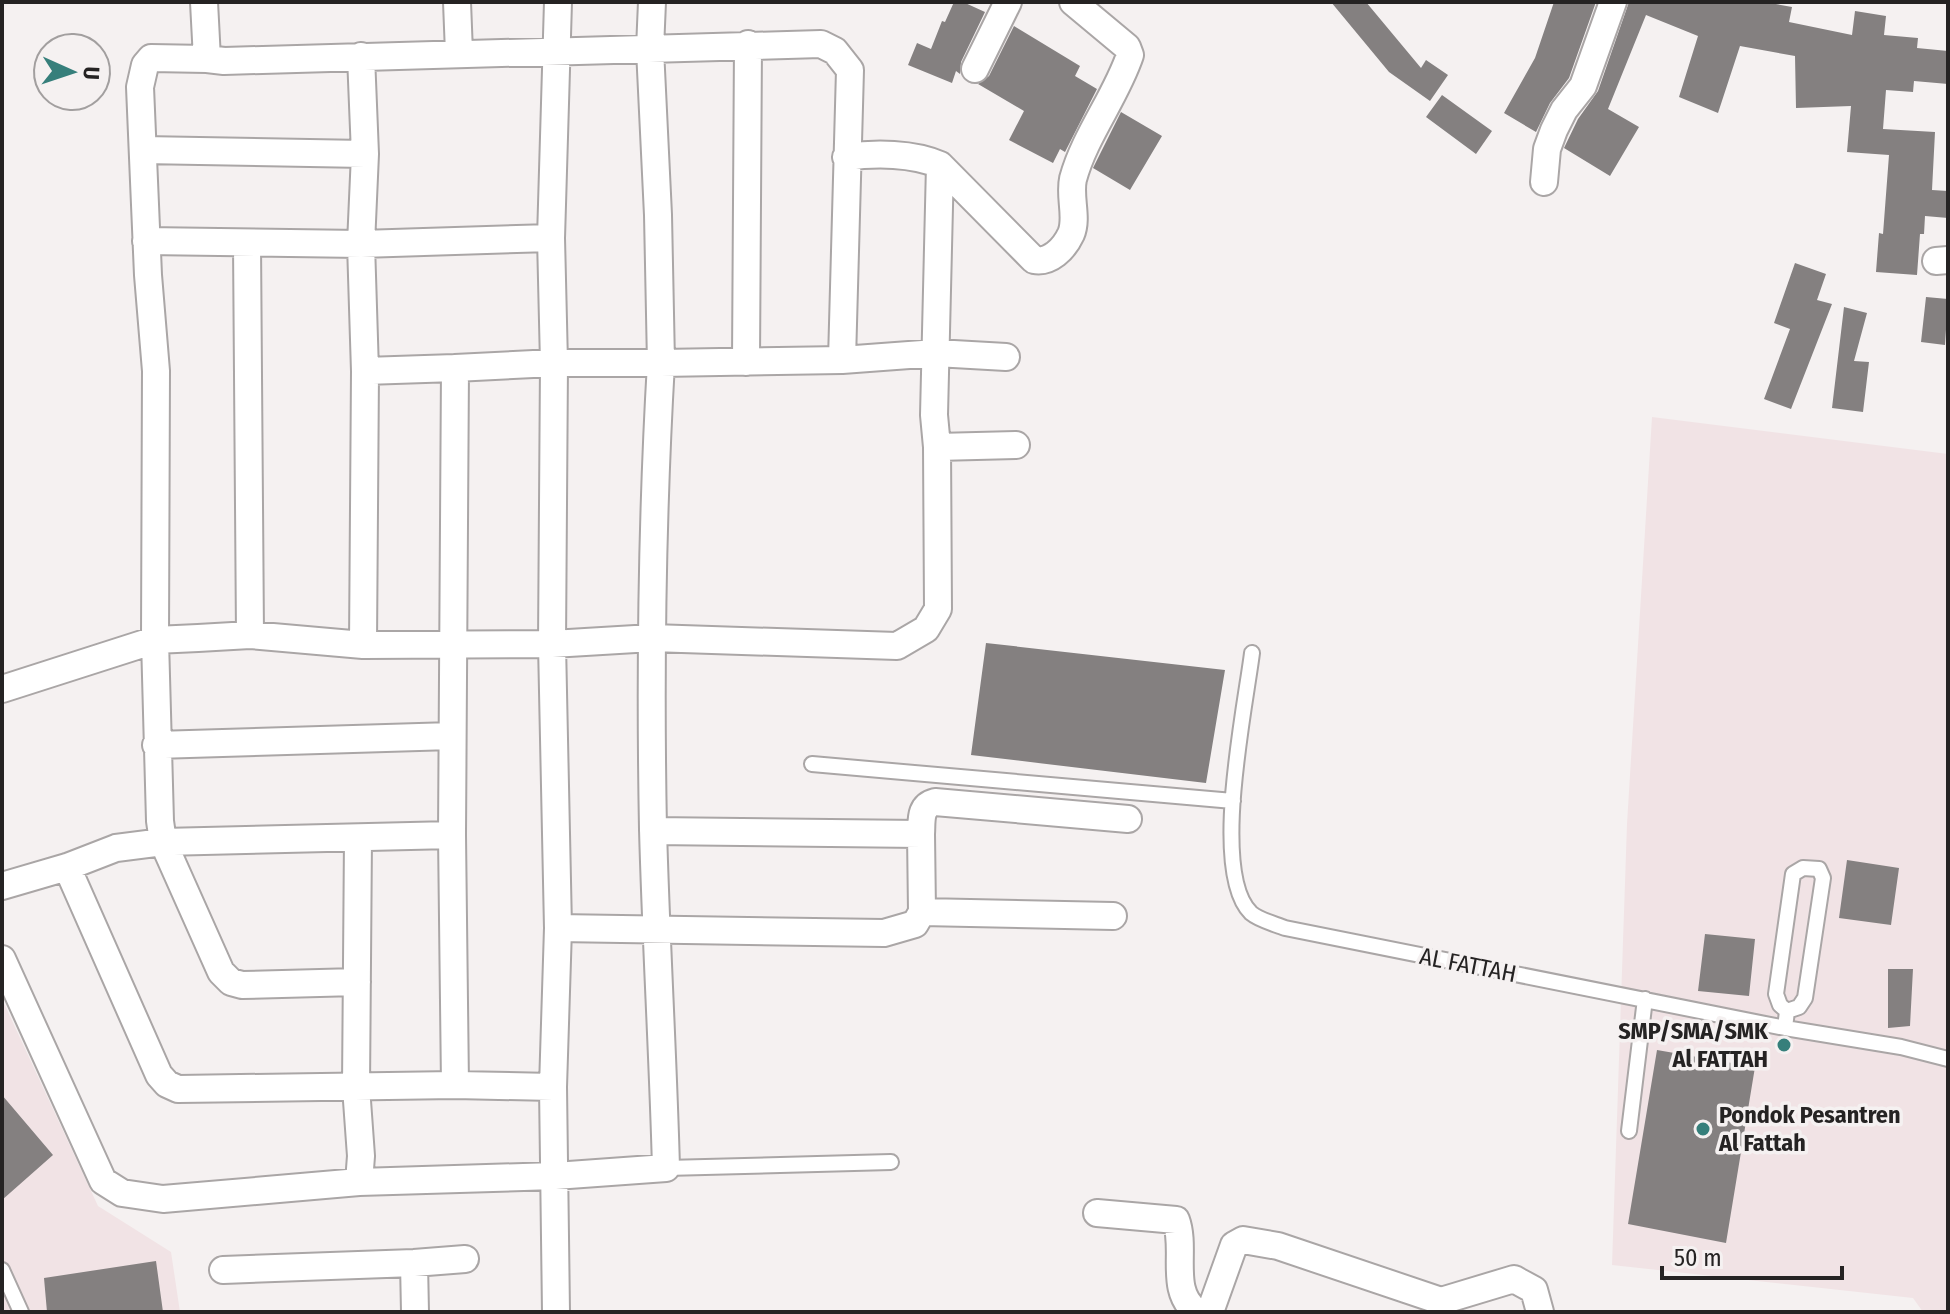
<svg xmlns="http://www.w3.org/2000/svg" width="1950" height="1314" font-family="'Fira Sans Condensed',sans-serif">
	<rect width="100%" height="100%" fill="#f5f1f1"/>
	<path fill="#f1e3e5" d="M 1652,417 L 1948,454 L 1948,1312 L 1923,1312 L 1913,1298 L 1612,1265 L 1627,824 Z
		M 2,999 L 98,1206 L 171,1252 L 180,1312 L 2,1312 Z"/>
	<path fill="#848080" d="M 954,2 L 963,2 L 985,12 L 961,62 L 960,74 L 956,71 L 952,83 L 908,65 L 917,43 L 931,49 L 942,21 L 945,22 Z
		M 1331,2 L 1366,2 L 1421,68 L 1426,60 L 1448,75 L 1430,101 L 1389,72 Z
		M 1554,2 L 1596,2 L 1569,78 L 1550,103 L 1536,132 L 1504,113 L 1535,58 Z
		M 1629,2 L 1765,2 L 1792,7 L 1789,22 L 1852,35 L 1855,11 L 1886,16 L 1884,35 L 1918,38 L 1917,48 L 1948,51 L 1948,84 L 1914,81 L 1913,92 L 1886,90 L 1883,129 L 1935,132 L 1932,190 L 1948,191 L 1948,218 L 1925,216 L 1924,234 L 1920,234 L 1917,275 L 1876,272 L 1879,233 L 1883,234 L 1889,155 L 1847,152 L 1851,106 L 1796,108 L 1795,56 L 1740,46 L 1718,113 L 1679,97 L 1698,36 L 1646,15 L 1608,109 L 1639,127 L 1610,176 L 1564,148 L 1578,119 L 1598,91 Z
		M 1014,26 L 1080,66 L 1075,76 L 1097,89 L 1065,152 L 1060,149 L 1053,163 L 1009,140 L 1024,111 L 978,84 L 989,76 Z
		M 1442,95 L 1492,131 L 1476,154 L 1426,117 Z
		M 1121,112 L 1162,136 L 1130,190 L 1093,168 Z
		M 1795,263 L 1826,274 L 1817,300 L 1832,304 L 1791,409 L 1764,399 L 1790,329 L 1774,323 Z
		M 1926,297 L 1948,299 L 1945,345 L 1921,342 Z
		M 1844,307 L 1867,313 L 1854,361 L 1869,362 L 1863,412 L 1832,408 Z
		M 986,643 L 1225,670 L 1206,783 L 971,755 Z
		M 1847,860 L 1899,868 L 1891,925 L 1839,918 Z
		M 1705,934 L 1755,939 L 1749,996 L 1698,991 Z
		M 1888,969 L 1913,969 L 1910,1026 L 1888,1028 Z
		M 1657,1050 L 1755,1067 L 1726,1243 L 1628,1224 Z
		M 2,1095 L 53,1155 L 2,1200 Z
		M 156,1261 L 163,1312 L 47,1312 L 44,1278 Z"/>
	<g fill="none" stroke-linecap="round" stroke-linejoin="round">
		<g stroke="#aaa6a6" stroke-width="18">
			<path id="service" d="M 1252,653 C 1245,709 1210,873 1251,913 C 1259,920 1275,924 1285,928 L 1785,1028 L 1901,1047 L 1948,1059
				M 812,764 L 1233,801
				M 1785,1028 L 1787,1011 L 1799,1007 L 1805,998 L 1823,878 L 1819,869 L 1803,868 L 1793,874 L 1776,994 L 1780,1005 L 1787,1011
				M 1629,1131 L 1645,999
				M 666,1168 L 891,1162
				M 2,1270 L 21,1312"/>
		</g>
		<g stroke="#aaa6a6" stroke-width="30">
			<path id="minor" d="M 204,2 L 207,59 L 224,61 L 821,44 L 835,51 L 850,70 L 842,360
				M 457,2 L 459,53
				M 652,2 L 650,49 L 658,215 L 661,363 L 842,360 L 936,353 L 1006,357
				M 361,56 L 365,154 L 361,244 L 365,371 L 363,645
				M 207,59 L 151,58 L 145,65 L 140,87 L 148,275 L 156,371 L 155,640 L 160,821 L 163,842 L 221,972 L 231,982 L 242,985 L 357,982
				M 975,69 L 1008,2
				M 143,150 L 365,154
				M 846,157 C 875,153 913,153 940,165 L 1034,260 C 1050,263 1064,249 1071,234 C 1078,218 1069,197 1073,179 C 1085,135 1116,97 1130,55 L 1127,47 L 1073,2
				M 1544,182 L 1547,149 L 1554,130 L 1564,110 L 1583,86 L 1613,2
				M 146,241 L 361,244 L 551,238
				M 247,244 L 250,635
				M 1936,261 L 1948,260
				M 746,362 L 748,44
				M 365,371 L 455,368
				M 937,447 L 1016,445
				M 2,689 L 155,640 L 198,638 L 250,635 L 363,645 L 552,644 L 652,638 L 897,646 L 926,629 L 938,609 L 937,447 L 934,415 L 940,165
				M 156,745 L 452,736
				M 653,831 L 921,834 L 922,912 L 1113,916
				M 921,834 C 922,821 919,806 935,802 L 1128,819
				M 358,838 L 356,1087 L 361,1156 L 359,1182 L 555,1176 L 666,1168 C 663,1055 656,942 653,829 C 650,673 652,518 661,363 L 554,363 L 455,368 L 452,835 L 455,1085
				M 67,867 L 159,1075 L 167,1084 L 178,1089 L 455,1085 L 553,1087
				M 2,886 L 67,867 L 116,848 L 163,842 L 452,835
				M 558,928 L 884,933 L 915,924 L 922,912
				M 2,959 L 103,1181 L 122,1193 L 163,1199 L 359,1182
				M 1097,1213 L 1176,1220 C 1187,1250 1168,1291 1197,1312
				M 414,1263 L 415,1312
				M 223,1270 L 414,1263 L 465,1259
				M 556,1312 L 553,1087 L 558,928 L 552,644 L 554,363 L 551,238 L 558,2
				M 1210,1312 L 1234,1245 L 1243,1240 L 1278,1246 L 1441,1301
				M 1437,1312 L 1441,1301 L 1514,1279 L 1534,1290 L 1540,1312"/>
		</g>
		<use href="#service" stroke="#fff" stroke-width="14"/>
		<use href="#minor" stroke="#fff" stroke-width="26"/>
	</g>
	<g fill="#367f7b" stroke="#f5f1f1" stroke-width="3">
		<circle cx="1784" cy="1045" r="8"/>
		<circle cx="1703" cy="1129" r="8"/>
	</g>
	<g text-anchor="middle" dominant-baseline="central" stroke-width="7" stroke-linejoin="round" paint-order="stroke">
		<g font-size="24" fill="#252323" stroke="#f5f1f1">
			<text transform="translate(1468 965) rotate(11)">AL FATTAH</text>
		</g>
		<g font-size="24" font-weight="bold" fill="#252323" stroke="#f5f1f1" text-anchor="end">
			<text x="1768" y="1031">SMP/SMA/SMK<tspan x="1768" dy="28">Al FATTAH</tspan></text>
			<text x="1719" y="1115" text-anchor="start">Pondok Pesantren<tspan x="1719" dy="28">Al Fattah</tspan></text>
		</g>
	</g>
	<rect width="1950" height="1314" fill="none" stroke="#252323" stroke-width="8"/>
	<g transform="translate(72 72) rotate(93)"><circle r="38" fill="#f5f1f1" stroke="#a29f9f" stroke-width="2"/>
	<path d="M0-6L14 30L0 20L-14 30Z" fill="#367f7b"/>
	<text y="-12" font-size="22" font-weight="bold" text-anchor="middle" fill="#252323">U</text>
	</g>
	<path d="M1662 1266v12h180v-12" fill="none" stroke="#252323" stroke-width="4"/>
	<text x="1674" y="1266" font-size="24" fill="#252323" stroke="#f5f1f1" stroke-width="6" paint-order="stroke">50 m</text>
</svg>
